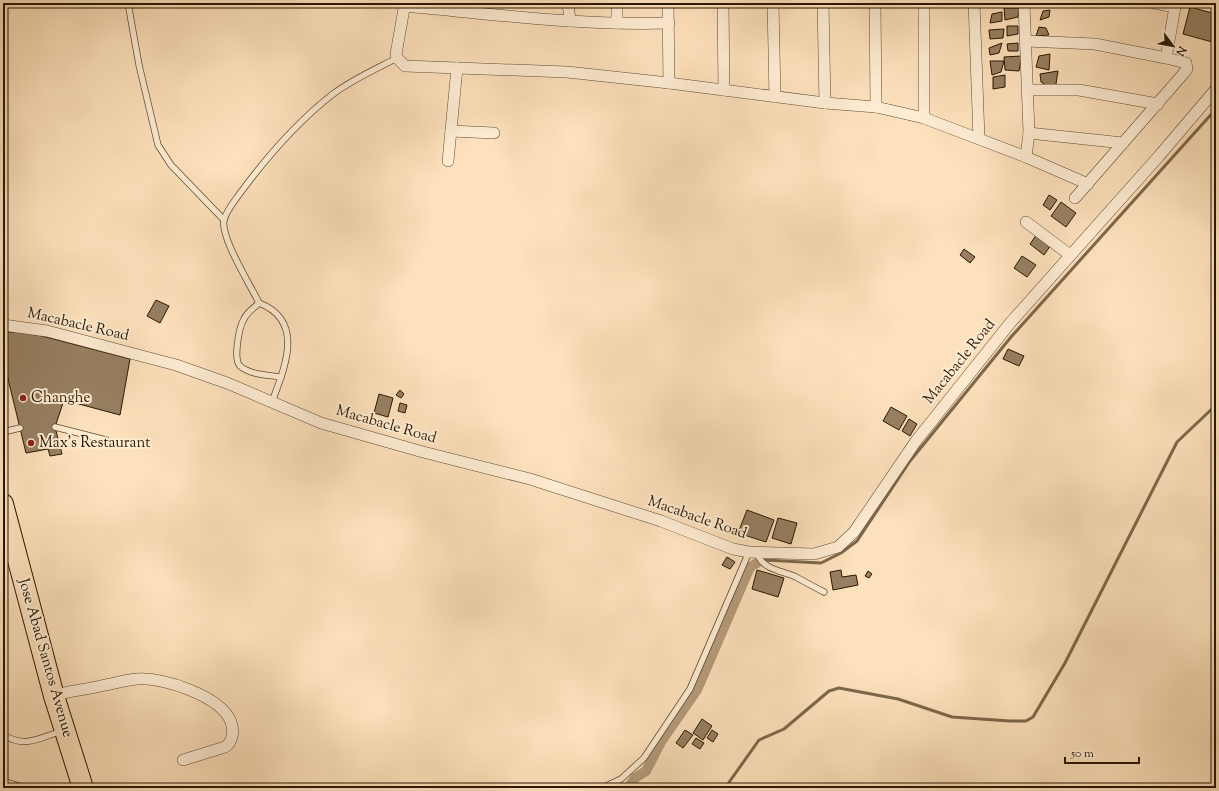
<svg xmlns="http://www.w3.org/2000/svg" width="1219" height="791" viewBox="0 0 1219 791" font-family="'Sorts Mill Goudy',serif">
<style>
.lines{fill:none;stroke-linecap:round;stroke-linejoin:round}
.stream{stroke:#7d674b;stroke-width:3}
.canal{stroke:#b59c7c;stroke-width:10}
.building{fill:#978062;stroke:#281701}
.lane-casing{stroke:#5d4a30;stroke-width:7}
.street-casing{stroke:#5d4a30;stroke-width:12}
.highway-casing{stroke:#281701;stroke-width:22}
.lane{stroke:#feecd3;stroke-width:5.5}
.street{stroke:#feecd3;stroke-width:11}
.highway{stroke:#fde1bc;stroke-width:20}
.poi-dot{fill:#8f2418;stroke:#feecd3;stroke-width:1.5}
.labels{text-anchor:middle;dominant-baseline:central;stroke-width:4;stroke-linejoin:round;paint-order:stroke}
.street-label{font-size:15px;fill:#281701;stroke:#feecd3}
.poi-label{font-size:15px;fill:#281701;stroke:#feecd3;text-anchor:start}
</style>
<rect width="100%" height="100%" fill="#fde1bc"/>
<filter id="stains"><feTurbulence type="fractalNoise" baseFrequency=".005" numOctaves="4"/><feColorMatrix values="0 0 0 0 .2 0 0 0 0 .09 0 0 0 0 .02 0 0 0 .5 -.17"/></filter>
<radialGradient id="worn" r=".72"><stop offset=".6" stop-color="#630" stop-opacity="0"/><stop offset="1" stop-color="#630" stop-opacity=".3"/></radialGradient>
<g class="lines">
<g class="stream">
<path d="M757,563L765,560L821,563L841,553L857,541L910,461L1011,337L1216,109"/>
<path d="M676,720L697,690"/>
<path d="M627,788H628"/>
<path d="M725,788L759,740L784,729L829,691L839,688L898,699L952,717L1010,721H1026L1033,717L1065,663L1177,442L1216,405"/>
</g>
<path class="canal" d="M628,788L635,778L646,771L661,742L697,690L750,567L757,563"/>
</g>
<g class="building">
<path d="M1190,7L1216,14V43L1183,34Z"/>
<path d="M1004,8H1019L1018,17L1005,20Z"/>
<path d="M1050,10L1049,17L1040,20L1043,11Z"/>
<path d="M1002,12V21L990,23L992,14Z"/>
<path d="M1007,26H1018V34L1007,36Z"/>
<path d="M1039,27L1046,28L1049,35L1036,36Z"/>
<path d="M1004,29L1003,38L990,39L989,30Z"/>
<path d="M1002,43L999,53L990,55L989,48Z"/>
<path d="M1018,43V51H1008L1007,44Z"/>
<path d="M1050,54L1049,70L1036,67L1039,56Z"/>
<path d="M1022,56L1019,71L1005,70L1004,57Z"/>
<path d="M990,61H1004L1001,72L992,75Z"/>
<path d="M1058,71L1055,90L1041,82L1040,74Z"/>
<path d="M1005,75V87L993,89V77Z"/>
<path d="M1049,195L1057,200L1050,210L1043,205Z"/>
<path d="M1061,202L1076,213L1066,227L1051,216Z"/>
<path d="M1037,234L1051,245L1044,255L1030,244Z"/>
<path d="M964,249L975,257L970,263L960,255Z"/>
<path d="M1022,256L1036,265L1027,277L1014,268Z"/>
<path d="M156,300L169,306L160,323L147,316Z"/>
<path d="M3,332H18L42,336L130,359L120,415L64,400L55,427L62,454L50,456L48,449L26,453L3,358Z"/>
<path d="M1008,349L1024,356L1019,366L1003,359Z"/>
<path d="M400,390L404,394L401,398L396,395Z"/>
<path d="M379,394L393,398L388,417L374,413Z"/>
<path d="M400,403L407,405L405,413L398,411Z"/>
<path d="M891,407L907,416L899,430L883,421Z"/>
<path d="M909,419L917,424L910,436L902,431Z"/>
<path d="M747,510L774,520L766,542L738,533Z"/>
<path d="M778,518L797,523L791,544L772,538Z"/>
<path d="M727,557L735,562L730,569L722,565Z"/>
<path d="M757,570L784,578L778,597L752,589Z"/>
<path d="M841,570L842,577L856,575L858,585L833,590L830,572Z"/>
<path d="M868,571L872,574L869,578L865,576Z"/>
<path d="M702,719L712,726L703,740L693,733Z"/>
<path d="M685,730L693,735L683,748L676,743Z"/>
<path d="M712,730L718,734L713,742L707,738Z"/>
<path d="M696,738L704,743L700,749L692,744Z"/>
</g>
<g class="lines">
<defs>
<g id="lane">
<path d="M128,3L139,65L158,145L171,165L224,220"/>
<path d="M259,303C254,308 247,312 244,319C239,327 233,359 240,366C250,375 269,375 281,377"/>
<path d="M272,402C284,369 306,321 259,303C251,286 220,237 224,220C226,212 233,203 238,196C265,159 297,122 333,94C353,79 376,69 397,58"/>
<path d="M55,427L106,440"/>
<path d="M3,432L20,428"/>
<path d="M759,553L758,556C765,570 783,571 796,577C805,582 814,587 824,592"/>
<path d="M3,735C24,747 35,740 56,733"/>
<path d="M3,781L25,788"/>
<path d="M602,788L621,779L644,758L690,689L749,552"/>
</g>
<g id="street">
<path d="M405,3L396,54L397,58L405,66L567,72L669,83L825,103L876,107L924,118L1026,157L1088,184"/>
<path d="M568,3L570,21"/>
<path d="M617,3V23"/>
<path d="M668,3L669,83"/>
<path d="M723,3L724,90"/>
<path d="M773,3L775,97"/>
<path d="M823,3L825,103"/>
<path d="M875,3L876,107"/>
<path d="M924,3V118"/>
<path d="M974,3L979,138"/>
<path d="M1024,3L1029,133L1026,157"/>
<path d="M1154,3L1175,7L1166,58"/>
<path d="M405,6C491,14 582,26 669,23"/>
<path d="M1026,41L1095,44L1166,58L1186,63L1187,69L1184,73L1075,198"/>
<path d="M1027,90H1079L1158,104"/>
<path d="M451,131L494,133"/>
<path d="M1029,133L1123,143"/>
<path d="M448,161L457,68"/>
<path d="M1026,222L1070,255"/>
<path d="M3,325L47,331L176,365L227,383L321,423L423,452L530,479L661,521L733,549L749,552L814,554L838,547L854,532L916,441L1011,322L1159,156L1216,89"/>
<path d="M50,697C66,691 84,690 101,686C113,684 125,680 137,679C163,677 221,696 231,722C234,731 233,742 225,747L183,760"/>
</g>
<path id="highway" d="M3,504L54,696L83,788"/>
</defs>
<use href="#lane" class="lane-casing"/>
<use href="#street" class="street-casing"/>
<use href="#highway" class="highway-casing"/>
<use href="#lane" class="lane"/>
<use href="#street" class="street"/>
<use href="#highway" class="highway"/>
</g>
<g class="poi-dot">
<circle cx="23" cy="398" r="4"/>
<circle cx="31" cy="443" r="4"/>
</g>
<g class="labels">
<g class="street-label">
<text transform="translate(78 325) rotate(13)">Macabacle Road</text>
<text transform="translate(960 362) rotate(-51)">Macabacle Road</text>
<text transform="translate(386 425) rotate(16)">Macabacle Road</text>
<text transform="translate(697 518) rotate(19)">Macabacle Road</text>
<text transform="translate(45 658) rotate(74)">Jose Abad Santos Avenue</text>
</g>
<g class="poi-label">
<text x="31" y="398">Changhe</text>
<text x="39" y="443">Max's Restaurant</text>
</g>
</g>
<rect width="1219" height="791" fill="none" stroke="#fde1bc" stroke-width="16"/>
<rect x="4" y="4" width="1211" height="783" fill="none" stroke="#281701" stroke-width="2"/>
<rect x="8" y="8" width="1203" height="775" fill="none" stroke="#281701"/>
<g transform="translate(1173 46) rotate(122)" stroke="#feecd3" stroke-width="3" paint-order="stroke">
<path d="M0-3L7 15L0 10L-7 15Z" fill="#281701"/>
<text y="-6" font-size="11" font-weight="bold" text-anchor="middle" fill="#281701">N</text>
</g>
<path d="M1065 757v6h74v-6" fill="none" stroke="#281701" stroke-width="2"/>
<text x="1071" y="757" font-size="12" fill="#281701" stroke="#feecd3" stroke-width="3" paint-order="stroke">50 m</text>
<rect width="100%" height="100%" filter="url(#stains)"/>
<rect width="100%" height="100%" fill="url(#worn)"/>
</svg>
